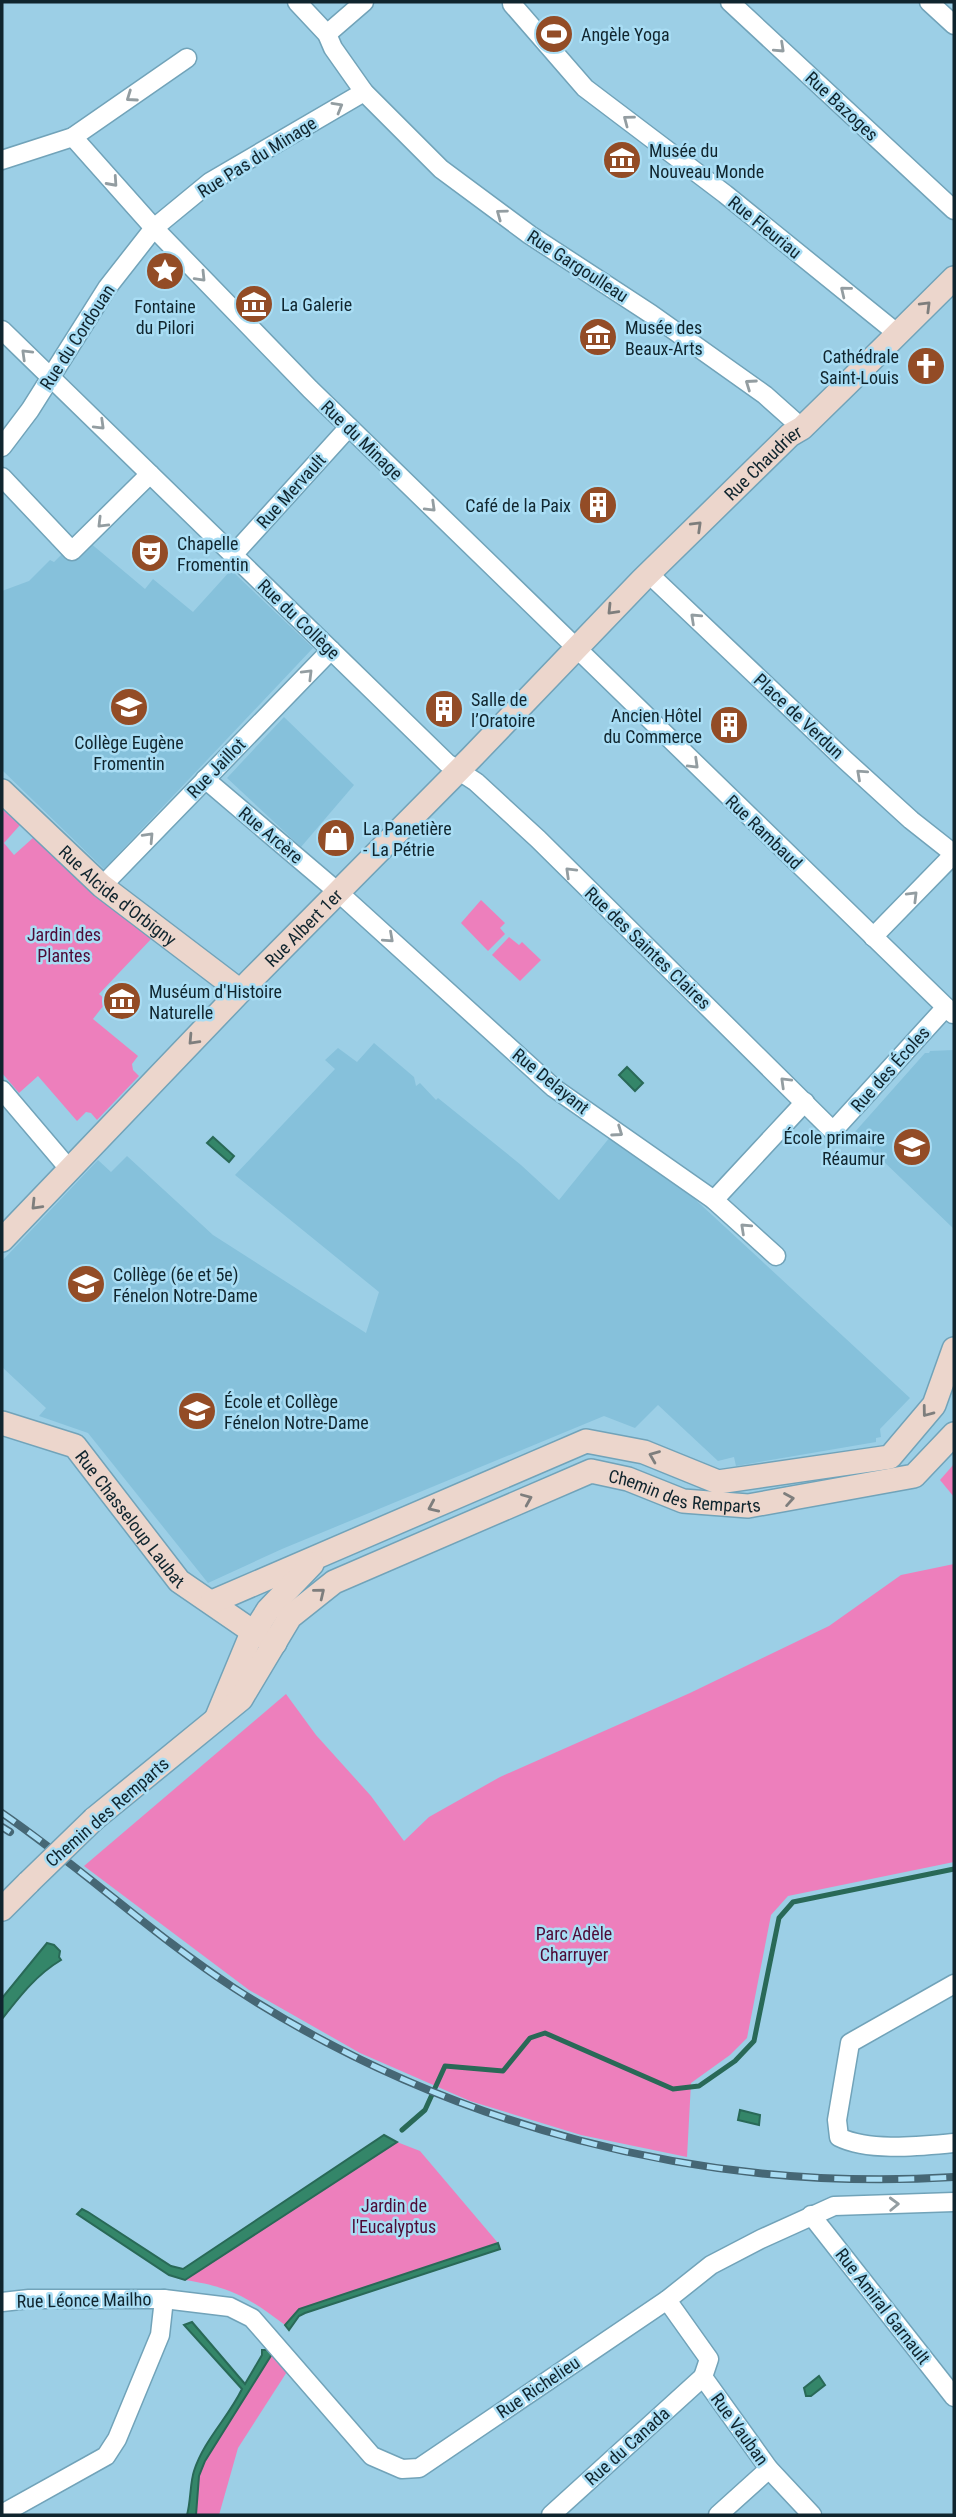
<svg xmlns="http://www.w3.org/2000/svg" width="956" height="2517" viewBox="0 0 956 2517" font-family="'Roboto Condensed',sans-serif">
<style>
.built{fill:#86c1db}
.green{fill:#ed7fbc}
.water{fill:#348669;stroke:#296957;stroke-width:2}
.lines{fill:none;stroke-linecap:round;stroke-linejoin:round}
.stream{stroke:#296957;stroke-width:5}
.street-casing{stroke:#71a3b9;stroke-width:21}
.secondary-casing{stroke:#71a3b9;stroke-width:26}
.street{stroke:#fff;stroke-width:18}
.secondary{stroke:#ecd6cc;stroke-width:23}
.rail-casing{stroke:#466775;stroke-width:8}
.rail{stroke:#a9ddf4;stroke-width:5;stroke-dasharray:16;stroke-linecap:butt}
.secondary-bridge-casing{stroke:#71a3b9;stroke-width:26;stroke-linecap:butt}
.secondary-bridge{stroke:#ecd6cc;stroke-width:23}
.oneway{stroke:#939da1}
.oneway2{stroke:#7e7e7d}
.labels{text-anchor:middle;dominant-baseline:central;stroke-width:5;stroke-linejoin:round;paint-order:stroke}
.poi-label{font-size:18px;fill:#10252e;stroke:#a9ddf4;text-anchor:start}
.street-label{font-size:18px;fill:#10252e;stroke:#a9ddf4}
.park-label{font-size:18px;fill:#4e0a36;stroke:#a9ddf4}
</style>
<rect width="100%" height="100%" fill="#9ccfe6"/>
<g class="built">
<path d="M89,542L145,589L153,579L193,612L231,570L313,648L104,869L2,770V591L29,581L50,560L54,562L64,552L71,560Z"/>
<path d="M284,717L354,785L301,847L227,778Z"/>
<path d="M374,1043L414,1077L416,1086L420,1083L436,1100L438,1098L521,1165L559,1200L610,1137L673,1179L910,1398L880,1429L881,1437L876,1438V1442L736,1466L734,1457L718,1461L658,1405L635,1428L604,1416L282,1549L208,1583L88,1433L39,1416L46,1408L2,1367V1261L98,1160L111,1172L127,1156L213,1235L366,1333L379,1292L235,1175L335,1069L325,1060L338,1048L357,1062Z"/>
<path d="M954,1050V1229L854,1133L925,1053H929L930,1051Z"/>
</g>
<g class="green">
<path d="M2,809L20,825L4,843L14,855L34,837L153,937L99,994L107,1001L93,1019L138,1056L132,1064L133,1070L139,1076L97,1120L91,1113L86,1112L77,1121L38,1076L19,1093L2,1073Z"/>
<path d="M481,900L505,923L500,928L505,934L488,951L461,923Z"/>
<path d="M509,937L519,945L522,942L541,960L520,981L492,955Z"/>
<path d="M954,1464V1497L940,1480Z"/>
<path d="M954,1564V1862L788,1896L771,1915L747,2038L730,2055L691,2083L687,2157L581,2135L470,2101L360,2053L249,1990L84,1866L286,1694L316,1735L371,1796L404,1841L429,1817L500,1777L690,1693L829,1626L901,1575Z"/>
<path d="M397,2142L420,2151L498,2243L299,2309L285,2325C248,2297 230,2287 185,2280Z"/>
<path d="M274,2342L292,2364L238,2448L219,2515H191L196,2472Z"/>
</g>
<g class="water">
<path d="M627,1067L643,1083L635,1091L619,1075Z"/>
<path d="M213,1137L234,1156L229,1162L207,1143Z"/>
<path d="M47,1943L54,1945L60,1951L59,1957L61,1960C36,1975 20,1996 2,2019V1998Z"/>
<path d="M740,2110L760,2115L759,2125L738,2120Z"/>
<path d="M384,2135L397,2142L185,2280L169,2275L77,2214L82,2209L88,2212L171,2266L183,2269Z"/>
<path d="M498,2243L500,2249L305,2313L299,2316L289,2330L285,2325L299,2309Z"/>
<path d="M192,2322L245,2384L262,2355V2350H269L272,2354L205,2461L199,2476L196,2515H187C191,2500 190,2483 194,2471C204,2440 228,2418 242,2389L184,2325Z"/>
<path d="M819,2376L825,2385L811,2396H806L804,2388Z"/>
</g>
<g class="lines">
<path class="stream" d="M402,2130L425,2110L445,2066L503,2071L530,2038L545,2033L673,2089L699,2086L735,2061L754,2041L779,1918L793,1902L954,1869"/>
<defs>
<g id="street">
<path d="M297,2L327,34L333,48L364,92L441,169L530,235L651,314L765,395L802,428"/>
<path d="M730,2L954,210"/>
<path d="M929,2L954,25"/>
<path d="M512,4L585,88L725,194L898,334"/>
<path d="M327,34L364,2"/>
<path d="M73,137L154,228L310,389L953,1014"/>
<path d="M2,160L73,137L187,58"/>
<path d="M2,330L447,763L476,782L538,839L833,1131L946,1007"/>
<path d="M2,447L30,410L107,288L154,228L210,182L364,92"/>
<path d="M2,477L72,551L150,474"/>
<path d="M233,555L349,427"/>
<path d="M648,573L844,759L911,820L954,854"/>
<path d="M205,779L338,892L554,1088L714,1200L776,1256"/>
<path d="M102,886L331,650"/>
<path d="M873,937L954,854"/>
<path d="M2,1090L70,1170"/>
<path d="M714,1200L805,1102"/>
<path d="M954,1984L850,2043L837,2120L839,2137C869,2152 920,2146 954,2143"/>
<path d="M811,2215L954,2397"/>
<path d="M164,2299L230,2307L252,2318L372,2456L402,2469L419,2468L667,2300L711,2265L761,2239L834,2206L954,2202"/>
<path d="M667,2300L709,2359L703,2377L769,2469L812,2515"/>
<path d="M2,2302L29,2299H164L160,2335L117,2439L106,2456L2,2514"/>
<path d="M551,2515L703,2377"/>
<path d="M718,2515L769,2469"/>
</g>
<g id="secondary">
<path id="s1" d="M2,791L102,886L240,991"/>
<path id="s2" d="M2,1240L252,979L471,758L642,580L790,435L802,428L845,386L954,278"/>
<path id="s3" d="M2,1423L75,1446L179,1581L246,1627L275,1643"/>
<path d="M212,1602L586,1441L644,1452L718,1482L890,1457L934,1405L954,1349"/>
<path d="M217,1717L249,1640L268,1610L312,1564"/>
<path id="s4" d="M94,1819L241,1699L290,1617L334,1582L591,1471L628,1479L683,1501L748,1506L914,1476L954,1434"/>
<path d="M2,1909L29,1882"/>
</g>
</defs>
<use href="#street" class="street-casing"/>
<use href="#secondary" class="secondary-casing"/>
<use href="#street" class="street"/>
<use href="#secondary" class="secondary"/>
<defs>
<g id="rail">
<path d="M2,1813C82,1868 153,1935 234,1988C446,2126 702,2193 954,2177"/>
<path d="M2,1827L10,1832"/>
</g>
</defs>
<use href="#rail" class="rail-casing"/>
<use href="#rail" class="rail"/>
<defs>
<path id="secondary-bridge" d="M29,1882L94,1819"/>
</defs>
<use href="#secondary-bridge" class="secondary-bridge-casing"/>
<use href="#secondary-bridge" class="secondary-bridge"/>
</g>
<defs><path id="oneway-chevron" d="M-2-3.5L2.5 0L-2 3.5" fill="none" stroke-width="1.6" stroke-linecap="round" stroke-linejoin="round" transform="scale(1.75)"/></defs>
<g class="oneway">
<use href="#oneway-chevron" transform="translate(780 48) rotate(43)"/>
<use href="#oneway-chevron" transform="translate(131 97) rotate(145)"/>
<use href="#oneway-chevron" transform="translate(338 107) rotate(-30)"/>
<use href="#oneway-chevron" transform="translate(628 120) rotate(-143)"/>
<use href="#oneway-chevron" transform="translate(113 182) rotate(48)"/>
<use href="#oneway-chevron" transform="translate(501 214) rotate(-144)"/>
<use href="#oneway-chevron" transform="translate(201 277) rotate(46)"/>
<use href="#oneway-chevron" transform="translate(845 291) rotate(-141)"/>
<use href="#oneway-chevron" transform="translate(26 354) rotate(-136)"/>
<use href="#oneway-chevron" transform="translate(750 384) rotate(-145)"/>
<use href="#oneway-chevron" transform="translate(100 425) rotate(44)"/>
<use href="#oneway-chevron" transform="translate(431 507) rotate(44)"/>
<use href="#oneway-chevron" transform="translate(102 523) rotate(135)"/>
<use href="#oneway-chevron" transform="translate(695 618) rotate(-137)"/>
<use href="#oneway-chevron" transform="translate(308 674) rotate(-45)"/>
<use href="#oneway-chevron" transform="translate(694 764) rotate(44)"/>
<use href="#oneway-chevron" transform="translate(861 774) rotate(-138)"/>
<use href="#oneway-chevron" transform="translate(149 837) rotate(-47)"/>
<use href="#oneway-chevron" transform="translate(570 872) rotate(-136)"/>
<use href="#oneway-chevron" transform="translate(913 896) rotate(-45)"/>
<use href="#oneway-chevron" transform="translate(389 938) rotate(42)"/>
<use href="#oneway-chevron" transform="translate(785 1082) rotate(-136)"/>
<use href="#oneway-chevron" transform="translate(618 1132) rotate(35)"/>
<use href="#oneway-chevron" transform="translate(745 1228) rotate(-137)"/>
<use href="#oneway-chevron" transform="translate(894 2204) rotate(-2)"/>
</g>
<g class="oneway2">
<use href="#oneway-chevron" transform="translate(926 306) rotate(-45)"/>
<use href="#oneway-chevron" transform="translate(697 526) rotate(-44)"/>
<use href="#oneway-chevron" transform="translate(612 610) rotate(134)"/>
<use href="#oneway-chevron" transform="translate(193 1040) rotate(133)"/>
<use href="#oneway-chevron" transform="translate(36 1205) rotate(134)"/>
<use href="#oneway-chevron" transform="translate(927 1412) rotate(127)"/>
<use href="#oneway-chevron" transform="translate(654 1456) rotate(-158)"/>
<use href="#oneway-chevron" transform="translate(527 1499) rotate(-23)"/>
<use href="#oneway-chevron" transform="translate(789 1499) rotate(-10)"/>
<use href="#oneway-chevron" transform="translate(433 1507) rotate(156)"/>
<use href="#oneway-chevron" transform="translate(320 1593) rotate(-39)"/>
</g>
<defs>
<symbol id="stadium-disc" viewBox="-11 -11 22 22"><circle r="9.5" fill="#934c26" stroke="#a9ddf4"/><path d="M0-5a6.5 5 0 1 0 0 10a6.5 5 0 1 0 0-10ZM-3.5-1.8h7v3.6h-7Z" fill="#fff"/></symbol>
<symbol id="museum-disc" viewBox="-11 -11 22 22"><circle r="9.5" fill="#934c26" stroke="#a9ddf4"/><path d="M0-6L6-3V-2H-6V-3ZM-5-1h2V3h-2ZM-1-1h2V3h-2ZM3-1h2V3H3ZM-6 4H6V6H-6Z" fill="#fff"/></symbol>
<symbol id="sight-disc" viewBox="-11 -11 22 22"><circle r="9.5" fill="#934c26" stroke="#a9ddf4"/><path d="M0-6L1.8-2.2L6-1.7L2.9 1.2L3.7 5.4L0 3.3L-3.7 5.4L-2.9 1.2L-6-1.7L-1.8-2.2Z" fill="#fff"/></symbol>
<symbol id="church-disc" viewBox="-11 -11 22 22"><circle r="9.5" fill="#934c26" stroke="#a9ddf4"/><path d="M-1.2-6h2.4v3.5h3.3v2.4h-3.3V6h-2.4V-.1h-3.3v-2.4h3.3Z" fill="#fff"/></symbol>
<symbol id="building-disc" viewBox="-11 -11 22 22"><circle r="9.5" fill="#934c26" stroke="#a9ddf4"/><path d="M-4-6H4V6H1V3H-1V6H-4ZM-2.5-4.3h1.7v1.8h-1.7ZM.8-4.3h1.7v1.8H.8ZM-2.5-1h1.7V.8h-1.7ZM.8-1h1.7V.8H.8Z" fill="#fff"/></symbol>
<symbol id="theatre-disc" viewBox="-11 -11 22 22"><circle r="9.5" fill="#934c26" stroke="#a9ddf4"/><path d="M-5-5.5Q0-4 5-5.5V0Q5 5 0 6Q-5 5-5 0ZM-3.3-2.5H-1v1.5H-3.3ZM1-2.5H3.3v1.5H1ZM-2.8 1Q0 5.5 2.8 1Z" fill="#fff"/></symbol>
<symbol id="school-disc" viewBox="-11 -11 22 22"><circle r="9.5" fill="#934c26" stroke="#a9ddf4"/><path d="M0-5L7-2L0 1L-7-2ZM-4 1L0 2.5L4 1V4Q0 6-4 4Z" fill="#fff"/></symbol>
<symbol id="shop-disc" viewBox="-11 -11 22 22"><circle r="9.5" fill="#934c26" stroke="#a9ddf4"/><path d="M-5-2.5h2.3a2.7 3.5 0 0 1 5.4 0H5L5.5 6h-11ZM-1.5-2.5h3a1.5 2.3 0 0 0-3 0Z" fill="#fff"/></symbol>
</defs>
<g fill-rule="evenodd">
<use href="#stadium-disc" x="532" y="12" width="44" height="44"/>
<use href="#museum-disc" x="600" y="138" width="44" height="44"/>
<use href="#sight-disc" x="143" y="249" width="44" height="44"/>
<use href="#museum-disc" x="232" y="282" width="44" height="44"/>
<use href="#museum-disc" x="576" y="315" width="44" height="44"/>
<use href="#church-disc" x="904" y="344" width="44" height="44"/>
<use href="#building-disc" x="576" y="483" width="44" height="44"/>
<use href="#theatre-disc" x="128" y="531" width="44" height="44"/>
<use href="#school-disc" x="107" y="685" width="44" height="44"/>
<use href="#building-disc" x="422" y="687" width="44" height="44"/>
<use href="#building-disc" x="707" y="703" width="44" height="44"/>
<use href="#shop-disc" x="314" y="816" width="44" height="44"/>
<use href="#museum-disc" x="100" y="979" width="44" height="44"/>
<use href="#school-disc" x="890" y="1125" width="44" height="44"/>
<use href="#school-disc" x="64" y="1262" width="44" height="44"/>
<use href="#school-disc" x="175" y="1389" width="44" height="44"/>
</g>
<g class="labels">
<g class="poi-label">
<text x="581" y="34">Angèle Yoga</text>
<text x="649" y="150">Musée du<tspan x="649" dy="21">Nouveau Monde</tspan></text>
<text x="281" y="304">La Galerie</text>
<text x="165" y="306" text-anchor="middle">Fontaine<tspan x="165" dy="21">du Pilori</tspan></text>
<text x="625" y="327">Musée des<tspan x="625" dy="21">Beaux-Arts</tspan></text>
<text x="899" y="356" text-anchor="end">Cathédrale<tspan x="899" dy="21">Saint-Louis</tspan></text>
<text x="571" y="505" text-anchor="end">Café de la Paix</text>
<text x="177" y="543">Chapelle<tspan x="177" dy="21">Fromentin</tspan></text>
<text x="471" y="699">Salle de<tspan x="471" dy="21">l’Oratoire</tspan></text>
<text x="702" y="715" text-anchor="end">Ancien Hôtel<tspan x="702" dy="21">du Commerce</tspan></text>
<text x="129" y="742" text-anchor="middle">Collège Eugène<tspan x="129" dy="21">Fromentin</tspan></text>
<text x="363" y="828">La Panetière<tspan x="363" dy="21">- La Pétrie</tspan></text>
<text x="149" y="991">Muséum d'Histoire<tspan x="149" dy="21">Naturelle</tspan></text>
<text x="885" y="1137" text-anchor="end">École primaire<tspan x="885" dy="21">Réaumur</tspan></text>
<text x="113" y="1274">Collège (6e et 5e)<tspan x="113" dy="21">Fénelon Notre-Dame</tspan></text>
<text x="224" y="1401">École et Collège<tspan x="224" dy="21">Fénelon Notre-Dame</tspan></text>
</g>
<g class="street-label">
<text transform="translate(842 106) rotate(43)">Rue Bazoges</text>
<text transform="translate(257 157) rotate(-32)">Rue Pas du Minage</text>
<text transform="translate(765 227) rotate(39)">Rue Fleuriau</text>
<text transform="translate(578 266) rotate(33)">Rue Gargoulleau</text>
<text transform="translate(77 337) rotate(-57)">Rue du Cordouan</text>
<text transform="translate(362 440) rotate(44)">Rue du Minage</text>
<text stroke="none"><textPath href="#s2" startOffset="1088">Rue Chaudrier</textPath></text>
<text transform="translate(291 491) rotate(-48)">Rue Mervault</text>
<text transform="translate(299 619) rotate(44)">Rue du Collège</text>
<text transform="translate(799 716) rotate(43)">Place de Verdun</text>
<text transform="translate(216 768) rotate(-46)">Rue Jaillot</text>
<text transform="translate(764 832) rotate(44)">Rue Rambaud</text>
<text transform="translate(271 835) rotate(40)">Rue Arcère</text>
<text stroke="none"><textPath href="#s1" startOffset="156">Rue Alcide d'Orbigny</textPath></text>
<text stroke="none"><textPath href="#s2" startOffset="434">Rue Albert 1er</textPath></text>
<text transform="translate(648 948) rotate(44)">Rue des Saintes Claires</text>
<text transform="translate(890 1069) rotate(-48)">Rue des Écoles</text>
<text transform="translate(551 1081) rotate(39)">Rue Delayant</text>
<text stroke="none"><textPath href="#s4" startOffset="718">Chemin des Remparts</textPath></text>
<text stroke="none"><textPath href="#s3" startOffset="168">Rue Chasseloup Laubat</textPath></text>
<text transform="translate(107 1812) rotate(-41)">Chemin des Remparts</text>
<text transform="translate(84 2300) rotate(-1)">Rue Léonce Mailho</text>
<text transform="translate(883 2306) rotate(52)">Rue Amiral Garnault</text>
<text transform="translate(538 2387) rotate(-34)">Rue Richelieu</text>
<text transform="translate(740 2429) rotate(54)">Rue Vauban</text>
<text transform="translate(627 2446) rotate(-42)">Rue du Canada</text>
</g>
<g class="park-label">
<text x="64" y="934">Jardin des<tspan x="64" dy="21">Plantes</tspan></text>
<text x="574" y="1933">Parc Adèle<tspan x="574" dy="21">Charruyer</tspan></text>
<text x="394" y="2205">Jardin de<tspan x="394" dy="21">l'Eucalyptus</tspan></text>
</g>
</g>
<rect width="956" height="2517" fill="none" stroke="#10252e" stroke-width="7"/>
</svg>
